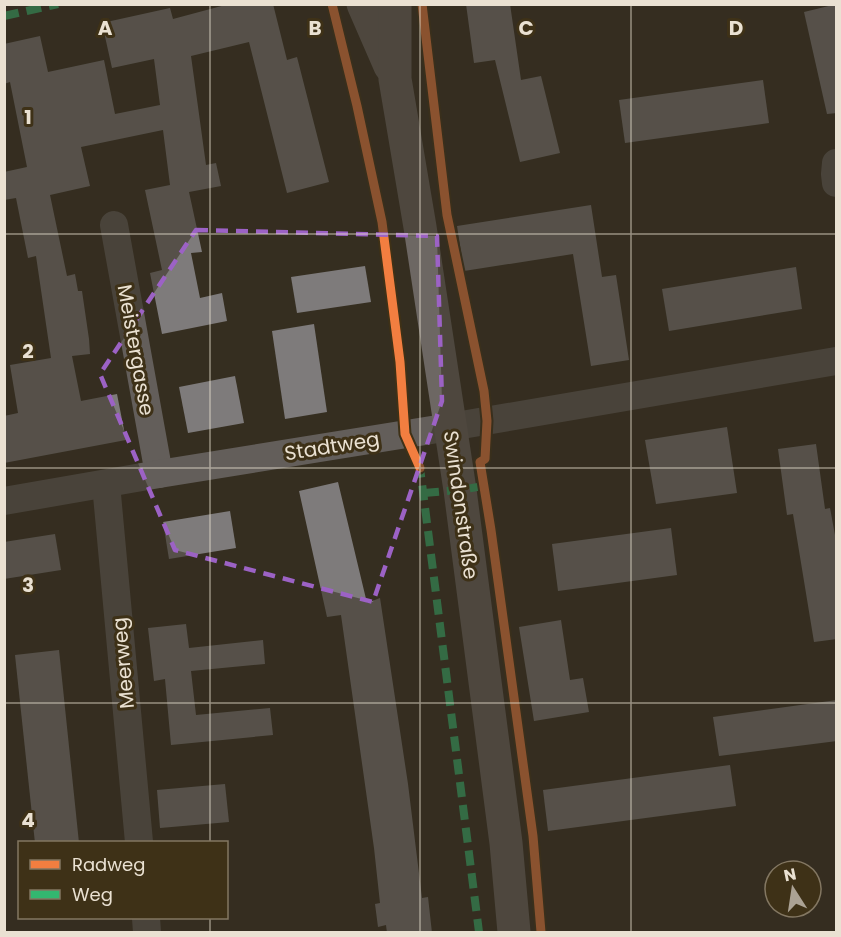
<svg xmlns="http://www.w3.org/2000/svg" width="841" height="937" viewBox="0 0 841 937" font-family="Poppins,sans-serif">
<style>
.building{fill:#7e7b7b}
.lines{fill:none;stroke-linecap:round;stroke-linejoin:round}
.street{stroke:#635e5a;stroke-width:28}
.secondary{stroke:#6d6763;stroke-width:33}
.quiet{stroke:#33b770;stroke-width:8;stroke-dasharray:15 8;stroke-linecap:butt}
.cycleway-casing{stroke:#3e3117;stroke-width:13}
.cycleway{stroke:#f27e40;stroke-width:9}
.marked{fill:none;stroke:#9c62c5;stroke-width:4.5;stroke-dasharray:12 8;stroke-linejoin:round}
.grid{fill:none;stroke:#eae1d2;stroke-width:1.5;stroke-opacity:0.55}
.labels{text-anchor:middle;dominant-baseline:central;stroke-width:6;stroke-linejoin:round;paint-order:stroke}
.street-label{font-size:20px;fill:#eae1d2;stroke:#3e3117}
.grid-label{font-size:20px;text-anchor:middle;font-weight:bold;fill:#eae1d2;stroke:#3e3117;stroke-width:6;stroke-linejoin:round;paint-order:stroke}
</style>
<rect width="100%" height="100%" fill="#352e20"/>
<g class="building">
<path d="M229,4H273L287,60L297,57L329,182L287,193L249,42L191,56L206,165L216,163L221,186L189,192L202,252L191,253L200,298L222,293L227,321L162,334L150,273L162,270L145,190L170,185L163,130L81,147L90,186L50,195L67,276L75,274L78,291H82L89,339L90,354L72,356L81,401L117,394L126,440L4,463V416L18,413L10,365L51,358L36,256L28,258L16,198L4,200V172L27,167L10,82L4,84V44L40,36L48,72L104,60L115,114L160,105L154,59L112,68L102,23L170,8L173,19Z"/>
<path d="M466,4H510L521,80L541,76L560,153L520,162L495,60L474,63Z"/>
<path d="M837,4V113L827,114L804,12Z"/>
<path d="M763,80L769,123L625,143L619,100Z"/>
<path d="M591,205L602,277L616,275L629,360L591,366L573,254L464,271L457,226Z"/>
<path d="M365,266L371,302L297,313L291,277Z"/>
<path d="M796,267L802,309L669,331L662,289Z"/>
<path d="M314,324L327,412L285,419L272,331Z"/>
<path d="M235,376L244,423L188,433L179,387Z"/>
<path d="M727,427L737,493L656,504L645,440Z"/>
<path d="M816,444L825,509L830,508L837,546V639L814,642L793,514L787,515L778,449Z"/>
<path d="M338,482L367,603L380,598L408,784L422,898L428,897L432,933H387L386,925L378,927L375,904L380,903L374,848L341,615L327,617L299,491Z"/>
<path d="M230,511L236,548L169,559L163,522Z"/>
<path d="M671,528L677,575L558,591L552,544Z"/>
<path d="M55,534L61,570L4,579V542Z"/>
<path d="M561,620L570,680L583,678L589,712L534,721L519,627Z"/>
<path d="M186,624L189,648L263,640L265,664L191,671L196,715L270,708L273,735L171,745L165,679L154,681L148,628Z"/>
<path d="M59,650L79,843H35L15,655Z"/>
<path d="M837,700V741L719,756L713,717Z"/>
<path d="M730,765L736,806L548,831L543,790Z"/>
<path d="M225,784L229,822L160,828L157,790Z"/>
</g>
<g class="lines">
<g class="street">
<path d="M836,163L835,174L836,183"/>
<path d="M114,225L159,474"/>
<path d="M106,484L139,842"/>
<path d="M4,501L159,474L450,427L836,361"/>
<path d="M146,918L147,932"/>
</g>
<g class="secondary">
<path d="M363,4L390,66"/>
<path d="M395,4V79L420,227L460,490L506,843L514,932"/>
</g>
<g class="quiet">
<path d="M4,16L58,4"/>
<path d="M418,463L420,468L479,932"/>
<path d="M424,493L460,490L489,485"/>
</g>
<defs>
<g id="cycleway">
<path d="M332,4L357,106L382,222L400,362L405,434L420,468"/>
<path d="M422,4L447,215L484,391L487,421L485,459L480,462L491,530L533,836L541,932"/>
</g>
</defs>
<use href="#cycleway" class="cycleway-casing"/>
<use href="#cycleway" class="cycleway"/>
</g>
<path d="M0 0H841V937H0ZM196,230L437,236L442,401L373,602L175,550L100,374Z" fill="#352e20" fill-opacity=".55" fill-rule="evenodd"/>
<path class="marked" d="M196,230L437,236L442,401L373,602L175,550L100,374Z"/>
<path class="grid" d="M210,4V842M420,4V932M631,4V932M4,234H836M4,468H836M4,703H836M210,918V932"/>
<g class="labels">
<g class="street-label">
<text transform="translate(136 350) rotate(80)">Meistergasse</text>
<text transform="translate(332 446) rotate(-9)">Stadtweg</text>
<text transform="translate(461 505) rotate(82)">Swindonstraße</text>
<text transform="translate(123 663) rotate(-95)">Meerweg</text>
</g>
</g>
<g class="grid-label">
<text x="105" y="35">A</text>
<text x="315" y="35">B</text>
<text x="526" y="35">C</text>
<text x="736" y="35">D</text>
<text x="28" y="124">1</text>
<text x="28" y="358">2</text>
<text x="28" y="592">3</text>
<text x="28" y="827">4</text>
</g>
<rect width="841" height="937" fill="none" stroke="#eae1d2" stroke-width="12"/>
<rect x="18" y="841" width="210" height="78" fill="#3e3117" stroke="#837762" stroke-width="1.5"/>
<rect x="30" y="860" width="30" height="9" fill="#f27e40" stroke="#837762" stroke-width="1.5"/>
<text x="72" y="871" font-size="18" fill="#eae1d2">Radweg</text>
<rect x="30" y="890" width="30" height="9" fill="#33b770" stroke="#837762" stroke-width="1.5"/>
<text x="72" y="901" font-size="18" fill="#eae1d2">Weg</text>
<g transform="translate(793 889) rotate(348)"><circle r="28" fill="#3e3117" stroke="#837762" stroke-width="1.5"/>
<path d="M0-4.5L10 22L0 15L-10 22Z" fill="#aba294"/>
<text y="-9" font-size="16" font-weight="bold" text-anchor="middle" fill="#eae1d2">N</text>
</g>
</svg>
